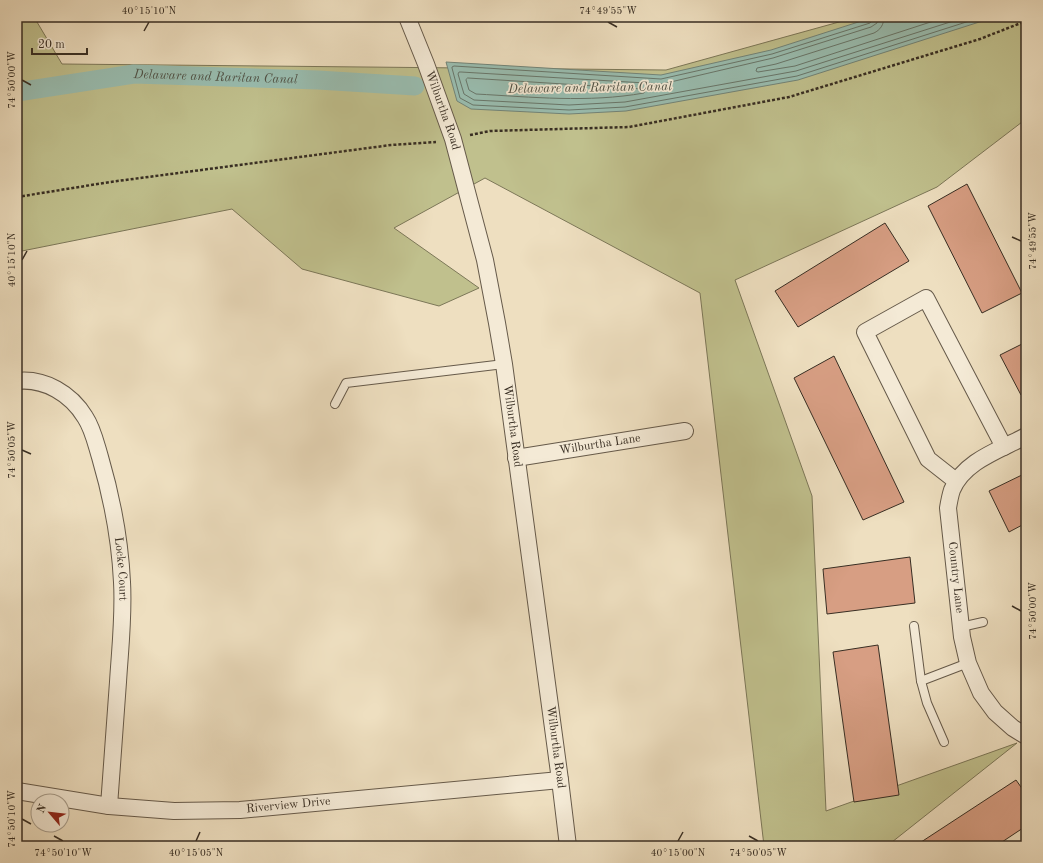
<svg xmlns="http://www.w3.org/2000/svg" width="1043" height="863" viewBox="0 0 1043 863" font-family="'Old Standard TT',serif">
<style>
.green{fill:#c0c08d;stroke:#7c7758}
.water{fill:#99bdb0;stroke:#728478}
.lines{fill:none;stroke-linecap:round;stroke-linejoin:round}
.shore{stroke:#68766a;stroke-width:1}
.canal{stroke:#99bdb0;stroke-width:19}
.building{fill:#d79e83;stroke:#382e23}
.lane-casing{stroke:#665a4a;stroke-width:10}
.street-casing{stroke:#665a4a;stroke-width:18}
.path{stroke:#382e23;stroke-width:2.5;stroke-dasharray:3 2;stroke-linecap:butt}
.lane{stroke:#f4ead6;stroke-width:8}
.street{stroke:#f4ead6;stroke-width:16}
.ticks{fill:none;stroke:#382e23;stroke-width:1.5}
.labels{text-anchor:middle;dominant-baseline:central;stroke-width:3.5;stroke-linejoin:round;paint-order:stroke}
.street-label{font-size:12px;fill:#382e23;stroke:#f4ead6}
.water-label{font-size:13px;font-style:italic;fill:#505246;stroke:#f4ead6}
.neatline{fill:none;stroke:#382e23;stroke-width:1.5}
.ticks-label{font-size:10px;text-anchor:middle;fill:#382e23}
</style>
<rect width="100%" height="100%" fill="#eedfc0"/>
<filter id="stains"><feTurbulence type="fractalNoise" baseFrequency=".005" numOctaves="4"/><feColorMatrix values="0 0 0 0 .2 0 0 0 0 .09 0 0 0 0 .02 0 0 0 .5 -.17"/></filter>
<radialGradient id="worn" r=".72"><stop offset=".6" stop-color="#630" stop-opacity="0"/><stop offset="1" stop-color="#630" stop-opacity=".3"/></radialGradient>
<path class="green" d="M17,17H34L62,64L666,70L857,17H1026V119L937,187L735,280L812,496L826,811L1017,743L887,846H764L700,293L485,178L394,228L479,288L439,306L302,269L232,209L17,252Z"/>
<path class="water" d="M874,17H995L798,80L626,111L569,114L471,109L457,101L446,62L661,75L771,50Z"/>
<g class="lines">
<g class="shore">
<path d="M873,17L872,21L870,23L772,54L661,79L454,66L452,67V68L460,98L473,105L569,110L625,107L797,76L982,17"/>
<path d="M878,17L877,23L871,27L773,58L662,84L461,72H459L458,74L464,94L474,100L569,105L625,102L796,71L966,17"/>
<path d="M884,17C884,25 880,30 874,33L776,64L757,68L756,71L758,72L795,66L946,17"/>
<path d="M468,78L643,89L645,91L644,93C588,103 532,97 476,94L469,90L466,80Z"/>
</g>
<path class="canal" id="s1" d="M17,92L134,74L318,80L415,86"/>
</g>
<g class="building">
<path d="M967,184L1022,293L982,313L928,206Z"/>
<path d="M885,223L909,261L798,327L775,291Z"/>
<path d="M1026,342V393L1021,395L1000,355Z"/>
<path d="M834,356L904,502L863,520L794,378Z"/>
<path d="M1026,473V523L1009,532L989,491Z"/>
<path d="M910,557L915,603L827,614L823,569Z"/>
<path d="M878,645L899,795L854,802L833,652Z"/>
<path d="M1016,780L1026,794V826L996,846H915Z"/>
</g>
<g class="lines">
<defs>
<g id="lane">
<path d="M335,404L346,383L504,364"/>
<path d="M914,626L921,681L927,703L944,742"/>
<path d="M961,627L983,622"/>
<path d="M921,681L968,663"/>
</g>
<g id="street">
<path id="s2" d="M407,17L426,64L453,139L485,260L497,323L504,364L560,780L568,846"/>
<path id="s3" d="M17,381C45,378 71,394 85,417C93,429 96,444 100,457C112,498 120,540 122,582C124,616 120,649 118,682C115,724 112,765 109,806"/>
<path id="s4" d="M1026,436C1000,450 964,461 952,490C950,496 949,502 948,508L962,637L968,663L981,693L995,712L1013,728L1026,736"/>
<path id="s5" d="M516,458L685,431"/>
<path d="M956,481L928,459L865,332L926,298L1004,447"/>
<path id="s6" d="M17,791L109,806L174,811L240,810L560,780"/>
</g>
</defs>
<use href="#lane" class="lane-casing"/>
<use href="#street" class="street-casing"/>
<g class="path">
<path d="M470,135L490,131L629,127L789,97L980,39L1026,21"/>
<path d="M17,197L110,182L391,145L436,142"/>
</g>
<use href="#lane" class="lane"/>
<use href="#street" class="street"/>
</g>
<path class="ticks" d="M608,22L617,27M144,31L149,22M22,80L31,85M1012,237L1021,241M22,260L27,251M22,450L31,454M1012,606L1021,611M22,819L31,824M54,836L63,841M749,836L758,841M196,841L200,832M678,841L683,832"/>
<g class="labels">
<g class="street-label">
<text stroke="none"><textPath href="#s2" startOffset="100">Wilburtha Road</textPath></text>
<text stroke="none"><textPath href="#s2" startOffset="424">Wilburtha Road</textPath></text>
<text stroke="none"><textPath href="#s5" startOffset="85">Wilburtha Lane</textPath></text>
<text stroke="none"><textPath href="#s3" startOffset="238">Locke Court</textPath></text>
<text stroke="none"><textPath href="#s4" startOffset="182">Country Lane</textPath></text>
<text stroke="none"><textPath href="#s2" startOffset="748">Wilburtha Road</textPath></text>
<text stroke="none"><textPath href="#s6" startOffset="273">Riverview Drive</textPath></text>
</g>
<g class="water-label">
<text stroke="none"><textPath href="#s1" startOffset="200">Delaware and Raritan Canal</textPath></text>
<text transform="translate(590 88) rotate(-1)">Delaware and Raritan Canal</text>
</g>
</g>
<rect width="1043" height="863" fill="none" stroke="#eedfc0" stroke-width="44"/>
<g transform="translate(50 813) rotate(298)"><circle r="19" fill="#f4ead6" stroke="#a99f8e"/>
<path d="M0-3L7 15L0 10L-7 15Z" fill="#8f2418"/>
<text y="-6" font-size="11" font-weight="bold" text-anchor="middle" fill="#382e23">N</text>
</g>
<path d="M32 48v6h55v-6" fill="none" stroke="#382e23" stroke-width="2"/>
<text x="38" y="48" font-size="12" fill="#382e23" stroke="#f4ead6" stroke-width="3" paint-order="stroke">20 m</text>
<rect x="22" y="22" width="999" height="819" class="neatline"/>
<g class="ticks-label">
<text x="149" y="14">40°15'10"N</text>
<text x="608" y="14">74°49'55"W</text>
<text transform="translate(11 80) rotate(-90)" y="4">74°50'00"W</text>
<text transform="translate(1032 241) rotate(-90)" y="4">74°49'55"W</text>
<text transform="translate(11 260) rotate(-90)" y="4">40°15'10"N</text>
<text transform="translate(11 450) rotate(-90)" y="4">74°50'05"W</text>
<text transform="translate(1032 611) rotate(-90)" y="4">74°50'00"W</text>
<text transform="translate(11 819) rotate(-90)" y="4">74°50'10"W</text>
<text x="63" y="856">74°50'10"W</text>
<text x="196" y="856">40°15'05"N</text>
<text x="678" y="856">40°15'00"N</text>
<text x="758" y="856">74°50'05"W</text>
</g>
<rect width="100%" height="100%" filter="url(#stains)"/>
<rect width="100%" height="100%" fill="url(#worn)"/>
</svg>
